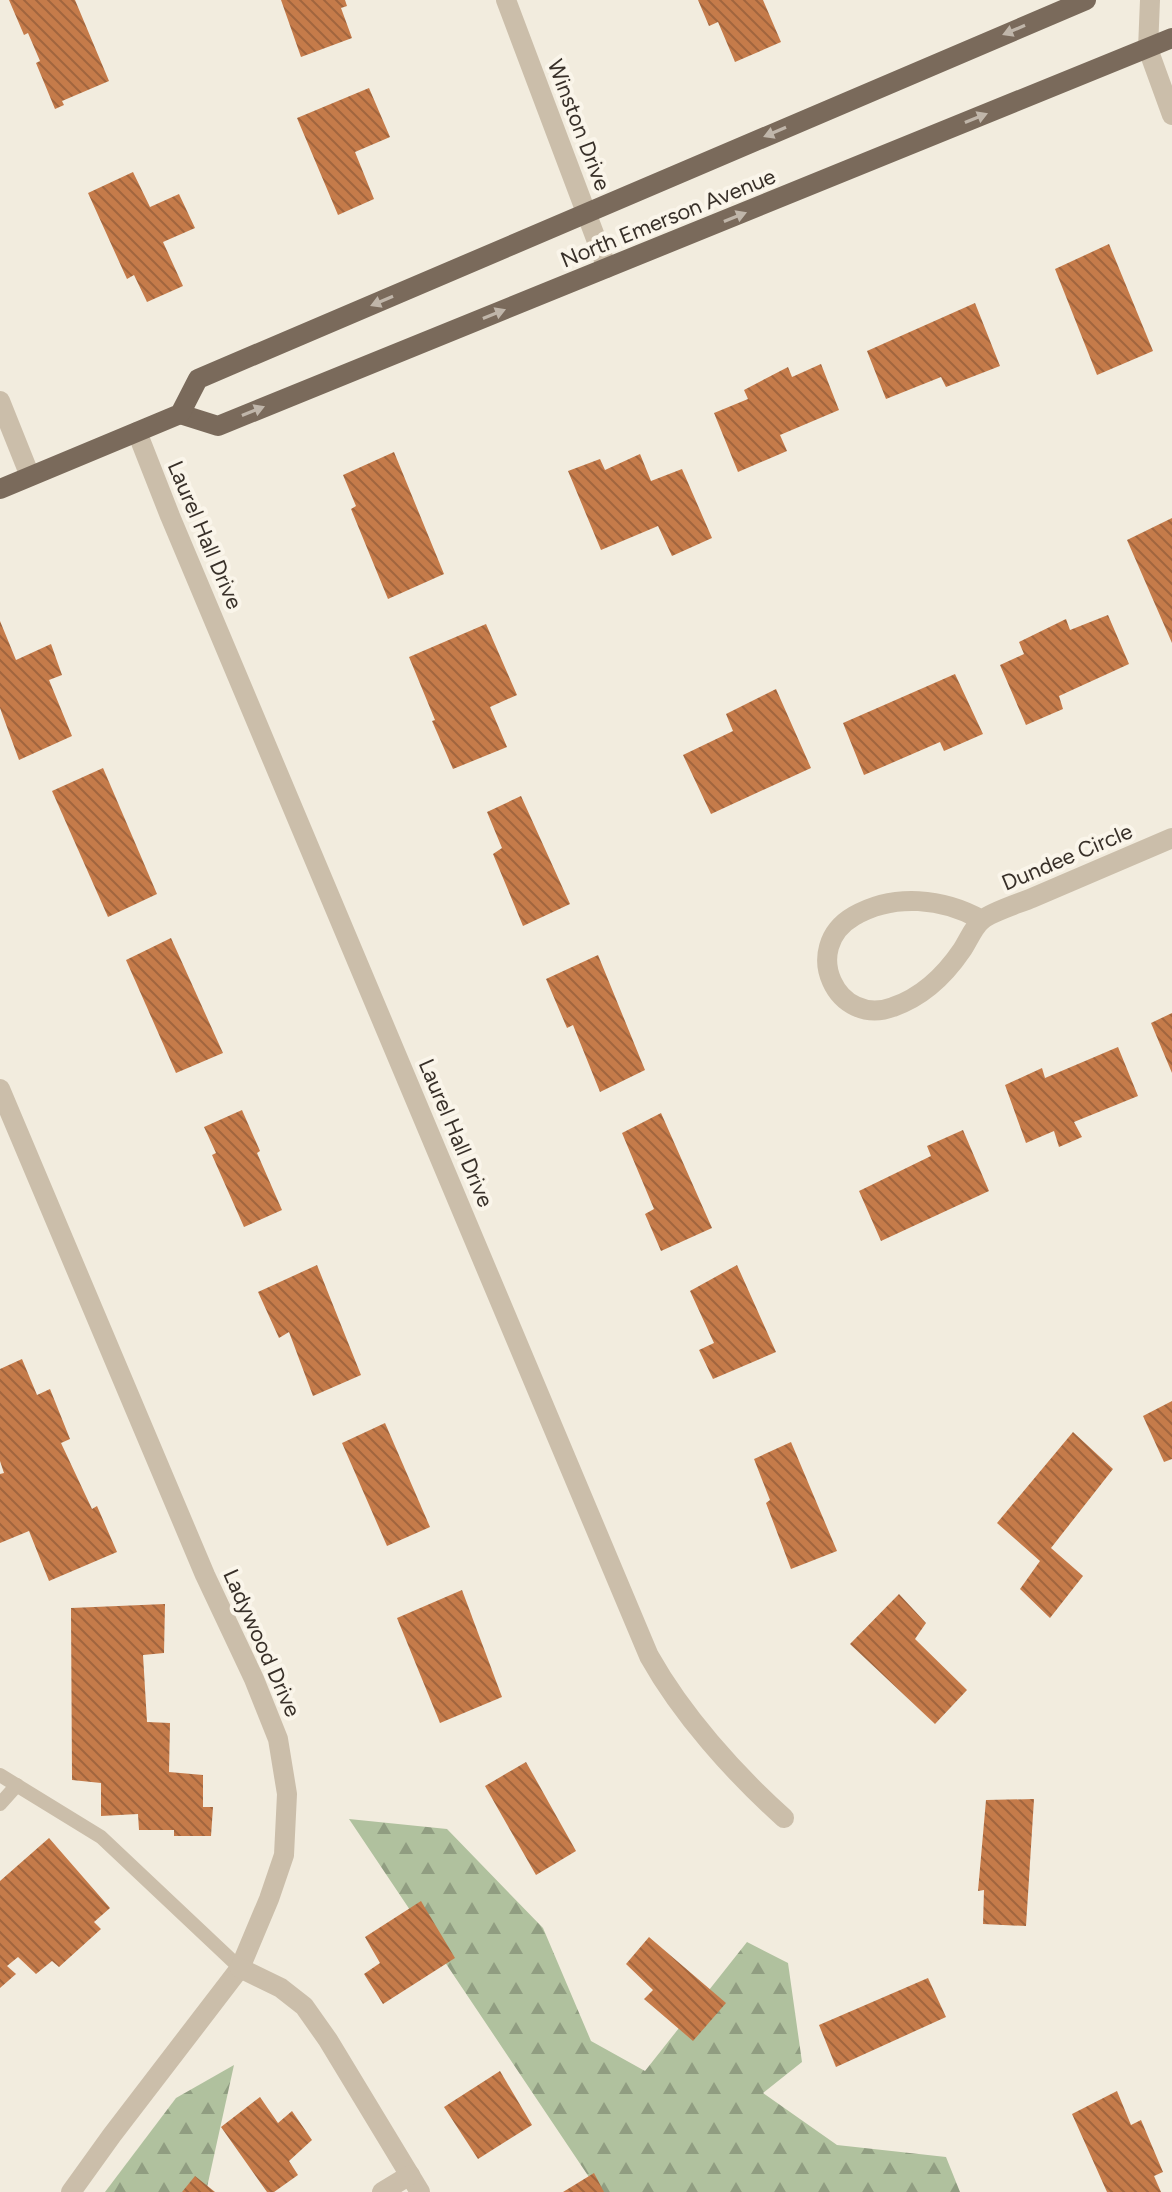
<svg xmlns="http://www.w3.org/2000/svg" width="1172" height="2192" viewBox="0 0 1172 2192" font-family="Figtree,sans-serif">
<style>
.forest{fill:url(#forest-firs)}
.building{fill:url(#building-back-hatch)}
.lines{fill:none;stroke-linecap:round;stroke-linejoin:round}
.service{stroke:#cbbeaa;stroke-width:14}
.minor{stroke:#cbbeaa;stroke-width:20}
.primary{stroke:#7a6a5b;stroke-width:20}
.oneway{fill:#c0b6aa}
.labels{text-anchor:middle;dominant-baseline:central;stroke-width:8;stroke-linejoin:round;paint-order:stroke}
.street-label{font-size:22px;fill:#383029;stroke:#faf5ea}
</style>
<defs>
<pattern id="forest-firs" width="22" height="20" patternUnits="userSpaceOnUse" patternTransform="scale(2)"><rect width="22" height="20" fill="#b0c19e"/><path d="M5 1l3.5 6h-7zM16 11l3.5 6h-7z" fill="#909d81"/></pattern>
<pattern id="building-back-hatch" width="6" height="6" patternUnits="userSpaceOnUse" patternTransform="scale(2)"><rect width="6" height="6" fill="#c57b4a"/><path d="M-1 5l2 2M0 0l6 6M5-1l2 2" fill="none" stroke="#a1653e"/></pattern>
</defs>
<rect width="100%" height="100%" fill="#f2ecde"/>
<g class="forest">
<path d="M349,1819L447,1829L543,1928L591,2041L645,2071L747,1942L788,1963L802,2062L763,2093L837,2145L946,2157L960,2192H599Z"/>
<path d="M234,2065L206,2192H105L176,2098Z"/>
</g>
<g class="building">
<path d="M9,0H75L109,81L62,101L64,105L55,109L36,63L40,61L28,33L24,35Z"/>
<path d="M281,0H345L347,6L341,8L352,38L301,57Z"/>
<path d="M698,0H763L781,42L735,62L718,22L709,26Z"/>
<path d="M369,88L390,137L355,152L374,199L338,215L297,118Z"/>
<path d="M133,172L150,207L179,194L195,228L163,242L183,286L147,302L134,275L127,279L88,193Z"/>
<path d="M1109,244L1153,351L1097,375L1055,269Z"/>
<path d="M975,303L1000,366L946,387L941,377L886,399L867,351Z"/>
<path d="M821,364L839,410L780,435L787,451L738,472L714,413L748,399L744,390L788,367L792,377Z"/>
<path d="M394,452L444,574L388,599L351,509L356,506L343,475Z"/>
<path d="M640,454L651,481L682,469L712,538L672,556L658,526L601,550L568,471L600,459L605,470Z"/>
<path d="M1172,518V643L1127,540Z"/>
<path d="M1108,615L1129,664L1059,696L1063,709L1026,725L1000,665L1024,654L1019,642L1066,619L1070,630Z"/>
<path d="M0,621L16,660L51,644L62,675L49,680L72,736L19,760L0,708Z"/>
<path d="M486,624L517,695L490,707L507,747L453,769L432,721L435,720L409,657Z"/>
<path d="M955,674L983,734L944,751L940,742L864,775L843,723Z"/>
<path d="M776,689L811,768L711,814L683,755L733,731L726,714Z"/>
<path d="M103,768L157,894L108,917L52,791Z"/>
<path d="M521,796L570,904L523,926L493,854L502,848L487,812Z"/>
<path d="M171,938L223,1053L176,1073L126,960Z"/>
<path d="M598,955L645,1070L600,1092L573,1025L567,1028L546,979Z"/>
<path d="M1172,1013V1073L1151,1023Z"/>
<path d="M1118,1047L1138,1096L1074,1122L1082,1137L1059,1147L1054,1131L1026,1143L1005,1085L1042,1068L1045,1078Z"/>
<path d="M242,1110L260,1151L257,1153L282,1210L244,1227L212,1155L216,1153L204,1127Z"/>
<path d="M661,1113L712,1228L661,1251L645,1214L654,1209L622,1133Z"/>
<path d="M963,1130L989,1191L881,1241L859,1191L931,1156L927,1146Z"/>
<path d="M317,1265L361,1375L313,1396L289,1332L279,1338L258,1292Z"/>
<path d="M737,1265L776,1352L713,1379L699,1350L714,1343L690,1291Z"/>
<path d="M22,1359L37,1395L50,1389L70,1439L61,1443L92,1509L97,1506L117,1552L49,1581L29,1531L0,1543V1474L4,1473L0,1461V1369Z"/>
<path d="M1172,1401V1459L1164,1462L1143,1416Z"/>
<path d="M385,1423L430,1527L387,1546L342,1443Z"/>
<path d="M1073,1432L1113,1469L1051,1548L1083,1576L1050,1618L1020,1589L1040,1561L997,1523Z"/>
<path d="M791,1442L837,1551L791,1569L766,1503L770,1500L754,1459Z"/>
<path d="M462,1590L502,1697L440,1723L397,1618Z"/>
<path d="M899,1594L926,1623L915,1639L967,1690L935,1724L850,1644Z"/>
<path d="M165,1604L164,1653L143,1655L147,1722L170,1723L169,1772L203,1775V1807H213L211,1836H174V1830H139L138,1814L101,1816V1783L72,1780L71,1608Z"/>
<path d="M526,1762L576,1851L536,1875L485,1786Z"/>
<path d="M1034,1799L1026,1926L983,1924L984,1890L978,1891L986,1800Z"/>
<path d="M49,1838L110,1908L94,1922L101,1929L59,1967L52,1961L36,1974L18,1957L7,1966L16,1974L0,1988V1881Z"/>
<path d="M421,1901L455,1958L383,2004L364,1974L380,1963L365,1937Z"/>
<path d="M649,1937L726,2003L693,2041L644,1999L653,1990L626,1964Z"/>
<path d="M928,1978L946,2017L836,2067L819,2025Z"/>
<path d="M500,2071L532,2125L478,2159L444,2107Z"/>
<path d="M1117,2091L1131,2125L1141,2120L1163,2172L1154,2176L1161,2192H1107L1072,2114Z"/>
<path d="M260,2097L278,2123L292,2111L312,2140L289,2161L298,2175L274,2192H267L221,2127Z"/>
<path d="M594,2173L604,2192H563Z"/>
<path d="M195,2176L215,2192H182Z"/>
</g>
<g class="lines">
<g class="service">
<path d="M0,1775L101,1837L240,1968"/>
<path d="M0,1804L17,1785"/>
</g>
<g class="minor">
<path d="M506,0L607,268"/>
<path d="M1150,0L1148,49L1172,115"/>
<path d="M0,401L30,476"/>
<path d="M137,432L170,516L649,1656C682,1715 734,1773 784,1818"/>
<path d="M982,920C943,898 894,893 854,916C799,948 837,1028 893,1007C922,997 945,975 962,950C968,941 974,926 982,920C991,912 1020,903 1032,898C1079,878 1125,858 1172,838"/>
<path d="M0,1089L205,1575L254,1679L278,1739L287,1794L284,1855L269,1899L240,1968L112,2135L71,2192"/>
<path d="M240,1968L281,1988L304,2006L328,2040L420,2192"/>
<path d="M382,2192L410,2175"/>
</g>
<g class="primary">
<path d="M180,414L218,426L1172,38"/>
<path d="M0,489L180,414L198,379L1086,0"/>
</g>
</g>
<defs><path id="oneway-solid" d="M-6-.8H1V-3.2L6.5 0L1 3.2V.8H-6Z" transform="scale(2)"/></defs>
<g class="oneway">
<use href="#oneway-solid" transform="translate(1014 30) rotate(157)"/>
<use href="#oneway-solid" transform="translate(976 118) rotate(-22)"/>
<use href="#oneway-solid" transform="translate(775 132) rotate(157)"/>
<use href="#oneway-solid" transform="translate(735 217) rotate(-22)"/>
<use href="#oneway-solid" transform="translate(382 301) rotate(157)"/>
<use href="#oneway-solid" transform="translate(494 314) rotate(-22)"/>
<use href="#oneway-solid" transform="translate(253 411) rotate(-22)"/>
</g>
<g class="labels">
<g class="street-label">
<text transform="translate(579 125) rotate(69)">Winston Drive</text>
<text transform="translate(668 218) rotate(-22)">North Emerson Avenue</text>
<text transform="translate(205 535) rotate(67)">Laurel Hall Drive</text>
<text transform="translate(1067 857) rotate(-23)">Dundee Circle</text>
<text transform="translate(456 1133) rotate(67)">Laurel Hall Drive</text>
<text transform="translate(262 1643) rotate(66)">Ladywood Drive</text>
</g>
</g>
</svg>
